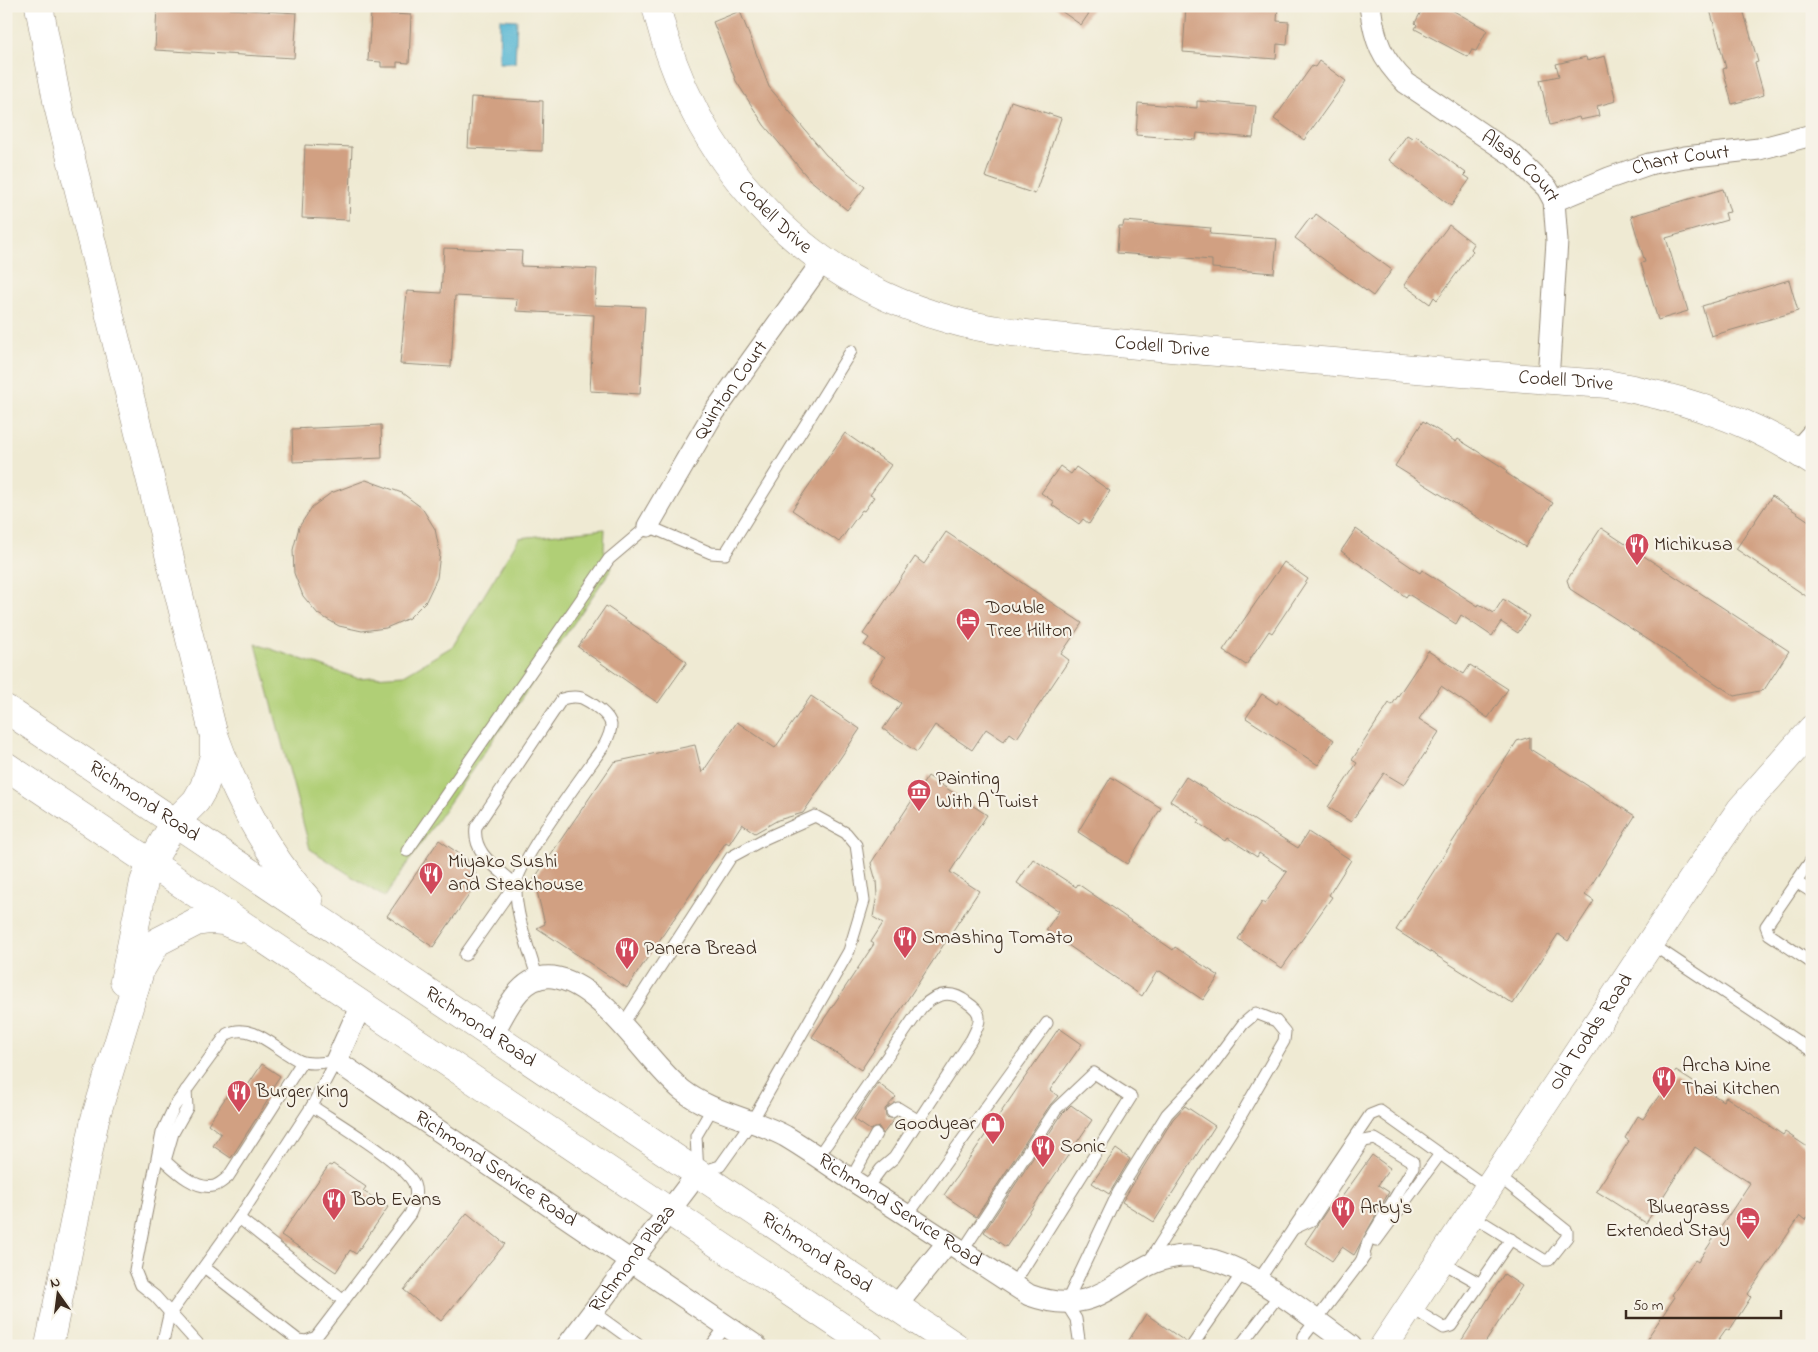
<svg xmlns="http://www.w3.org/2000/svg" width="1818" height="1352" viewBox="0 0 1818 1352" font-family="'Indie Flower',sans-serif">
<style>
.green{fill:#b0cf76;stroke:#767c4a}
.water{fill:#54b6d3;stroke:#487078}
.building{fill:#d1a082}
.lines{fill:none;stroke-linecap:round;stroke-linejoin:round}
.lane-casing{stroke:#958a78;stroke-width:13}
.street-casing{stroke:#958a78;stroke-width:23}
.secondary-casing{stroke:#958a78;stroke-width:29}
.highway-casing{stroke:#958a78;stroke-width:29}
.lane{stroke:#fff;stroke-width:11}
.street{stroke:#fff;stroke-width:21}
.secondary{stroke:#fff;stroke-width:28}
.highway{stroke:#fff;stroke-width:28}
.labels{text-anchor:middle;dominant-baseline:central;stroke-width:4.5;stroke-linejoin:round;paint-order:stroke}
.street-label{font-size:20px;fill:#3b2a1e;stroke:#f7f3e8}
.poi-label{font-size:20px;fill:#3b2a1e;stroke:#f7f3e8;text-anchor:start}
</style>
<rect width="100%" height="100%" fill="#f7f3e8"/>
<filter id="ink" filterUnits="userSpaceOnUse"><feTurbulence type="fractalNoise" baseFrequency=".02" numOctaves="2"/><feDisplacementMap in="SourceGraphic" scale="10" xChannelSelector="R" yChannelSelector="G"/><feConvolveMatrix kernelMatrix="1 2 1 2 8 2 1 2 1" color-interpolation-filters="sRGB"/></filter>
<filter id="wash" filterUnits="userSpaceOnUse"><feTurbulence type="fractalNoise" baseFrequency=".0096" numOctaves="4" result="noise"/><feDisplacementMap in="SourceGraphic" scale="20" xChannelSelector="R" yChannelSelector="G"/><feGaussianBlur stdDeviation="1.12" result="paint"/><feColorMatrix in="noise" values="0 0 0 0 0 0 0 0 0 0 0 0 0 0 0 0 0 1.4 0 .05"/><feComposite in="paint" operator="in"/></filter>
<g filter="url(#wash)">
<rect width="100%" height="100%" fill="#efead3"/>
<path class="green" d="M605,529L604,549L612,568L384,897L310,849L256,644L357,678L404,675L453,646L519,538Z"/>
<path class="water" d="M500,19L517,20L515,63H499Z"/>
<g id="blocks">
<g class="building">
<path d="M157,6H231L230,9L297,13L294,58L155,50Z"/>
<path d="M1054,6H1094L1081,25Z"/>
<path d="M1186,6H1278L1277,21L1289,22L1287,45L1277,44L1276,59L1183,52Z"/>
<path d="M1424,6H1445L1487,30L1476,51L1472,50L1468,57L1415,29L1417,25L1415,23Z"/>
<path d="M1709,6H1742L1758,62L1755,63L1764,95L1732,104L1723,69L1726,68Z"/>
<path d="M740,11L769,87L826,155L865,187L847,210L809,179L764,125L736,81L713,22Z"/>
<path d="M371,13L411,15L409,63L397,62V67H381V62L368,61Z"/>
<path d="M1605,56L1616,101L1597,106L1599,116L1580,120L1579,117L1550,125L1540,80L1559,76L1556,64L1586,57L1587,61Z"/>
<path d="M1319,61L1346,81L1304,140L1274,119L1312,66L1315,67Z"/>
<path d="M471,97L543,101L542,151L468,148Z"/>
<path d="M1011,101L1061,118L1035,194L985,177Z"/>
<path d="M1197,101L1256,106L1253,138L1197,133L1196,140L1136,135L1138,103L1197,108Z"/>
<path d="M1407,135L1412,138L1415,135L1466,173L1464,175L1470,179L1451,206L1389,160Z"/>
<path d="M305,145L352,147L349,220L302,218Z"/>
<path d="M1723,189L1730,212L1725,213L1727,220L1666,238L1688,311L1658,320L1641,263L1645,262L1631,216Z"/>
<path d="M1316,214L1392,270L1373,296L1295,238L1310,218L1312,220Z"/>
<path d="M1124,221L1211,228L1210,234L1277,239L1274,273L1212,268V260L1117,253L1119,226H1123Z"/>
<path d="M1449,225L1474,244L1471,249L1473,251L1437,300L1434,297L1430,304L1404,285Z"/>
<path d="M444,248L522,251L521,266L597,269L595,305L645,307L640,394L590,391L594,315L516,311L517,299L455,296L451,367L400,364L407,291L441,293Z"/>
<path d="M1789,280L1798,311L1711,336L1702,306Z"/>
<path d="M1423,421L1456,442L1458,439L1507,470L1506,473L1553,503L1525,547L1395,466Z"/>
<path d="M381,425L382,458L293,462L292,429Z"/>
<path d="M845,433L891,465L870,495L874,497L864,511L862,510L839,542L792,510Z"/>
<path d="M1060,466L1071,474L1076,467L1110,491L1089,524L1083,519L1079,524L1052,505L1054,502L1041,493Z"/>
<path d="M366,480L402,493L422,508L435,529L440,554L437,578L426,601L409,618L386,628L362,631L339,626L318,614L303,596L294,573L293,550L299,527L312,507L331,493Z"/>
<path d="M1772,496L1812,523V600L1736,549Z"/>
<path d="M1601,528L1789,651L1764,690L1735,696L1570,589L1567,580Z"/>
<path d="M1356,529L1420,573L1422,570L1478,606L1479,604L1494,613L1503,599L1529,616L1518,633L1501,622L1492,636L1461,615L1456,624L1408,594L1406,597L1341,551Z"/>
<path d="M946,532L1082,623L1061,654L1069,660L1017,738L1010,733L1004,741L986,729L972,750L935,725L917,752L883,729L901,703L869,681L884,658L864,645L869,638L863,634L915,557L924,564Z"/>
<path d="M1284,562L1308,579L1272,633L1269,631L1246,665L1223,650Z"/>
<path d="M606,606L687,662L658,703L578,647Z"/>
<path d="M1428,651L1464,674L1470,665L1508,689L1488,718L1441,686L1419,719L1439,732L1404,785L1384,773L1351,822L1328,807L1357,763L1352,760L1389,703L1392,705Z"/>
<path d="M1262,694L1277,704L1279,701L1334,740L1318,765L1246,718Z"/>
<path d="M811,696L860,729L803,813L778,820L755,833L742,824L729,844L726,842L627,988L537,928L545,924L534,879L614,762L695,745L702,773L737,722L775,748Z"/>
<path d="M1530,737V749L1635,816L1585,895L1594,901L1568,941L1558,934L1513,1004L1396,930L1517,741Z"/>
<path d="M928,776L987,815L950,872L979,891L861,1070L812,1037L874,944L871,942L883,923L873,917L877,895L876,881L871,863Z"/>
<path d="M1111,777L1161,808L1127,864L1078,832Z"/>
<path d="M1186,777L1298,848L1308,832L1351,860L1329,895L1332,897L1282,968L1238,939L1262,902L1265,904L1287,872L1259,853L1257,857L1228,838L1226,841L1198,823L1200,820L1170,801Z"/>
<path d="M439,840L467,859L468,865L474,870L477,877L472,883L474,888L433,947L387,916Z"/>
<path d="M1033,859L1076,887L1078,884L1173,950L1175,947L1219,976L1203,1000L1160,971L1156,973L1142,996L1046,930L1059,911L1017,883Z"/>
<path d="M1059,1028L1082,1044L1050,1090L1058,1096L1050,1105L976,1217L944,1195Z"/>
<path d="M262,1064L280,1076L265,1098L268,1100L231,1158L213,1146L221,1134L208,1124L230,1091L240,1097Z"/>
<path d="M1676,1071L1723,1101L1726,1097L1783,1135L1785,1132L1812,1150V1209L1805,1220L1800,1216L1748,1294L1751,1297L1729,1331L1726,1329L1714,1346H1642L1675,1297L1672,1295L1695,1260L1698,1262L1750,1183L1695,1147L1646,1223L1596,1191L1629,1141L1625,1138L1638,1116L1643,1119Z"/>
<path d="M878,1083L896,1097L885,1109L886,1117L894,1119L883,1134L879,1127L870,1130L854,1119Z"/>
<path d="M1071,1105L1092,1120L1006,1247L984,1232L1062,1114Z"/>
<path d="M1185,1106L1215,1126L1154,1222L1122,1202L1173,1119Z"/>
<path d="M1116,1149L1130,1159L1109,1194L1092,1183Z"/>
<path d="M1372,1155L1390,1168L1378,1185L1389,1192L1354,1255L1342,1247L1332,1261L1305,1243L1335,1198L1339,1201Z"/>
<path d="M333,1164L366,1187L363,1191L388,1207L356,1254L350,1250L336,1272L281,1235L329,1165L331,1166Z"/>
<path d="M467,1213L505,1244L441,1321L404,1290Z"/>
<path d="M1504,1274L1522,1286L1483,1346H1458Z"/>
<path d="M1146,1314L1186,1342L1185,1346H1125Z"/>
</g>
</g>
</g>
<g filter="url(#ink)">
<use href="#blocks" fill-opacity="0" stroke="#958a78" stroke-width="1"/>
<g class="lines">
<defs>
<g id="lane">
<path d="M407,851L609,559L648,526L711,553L725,554L851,351"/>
<path d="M1812,859L1766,926L1769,934L1812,963"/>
<path d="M1796,882L1812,892"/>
<path d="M1650,943L1812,1051"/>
<path d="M465,955L515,884C498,868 472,854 476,827L562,699C568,697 575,696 582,698C591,702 610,715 611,725C611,732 608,738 605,744C588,769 516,863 516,886C515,915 530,952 538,980"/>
<path d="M623,1024L731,857L766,838L815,816L846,833L856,845L864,901L849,951L752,1121L720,1166L698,1173L696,1136L713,1107"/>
<path d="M186,1090L187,1108L173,1133L165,1161C177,1172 196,1190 214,1186C219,1185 224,1180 228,1177L302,1062"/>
<path d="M892,1112L898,1108L919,1121"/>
<path d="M817,1158L921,1008C936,993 951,989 968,1003C974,1007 979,1011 979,1018C980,1024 974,1034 971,1040L894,1158L881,1169L866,1189"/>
<path d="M851,1179L876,1134"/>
<path d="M1471,1215L1544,1260H1549L1567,1237V1231L1497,1175"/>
<path d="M907,1216L1047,1023"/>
<path d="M239,1218L344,1301"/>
<path d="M1293,1229L1312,1220L1364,1141L1375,1139L1413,1162V1168L1368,1242L1361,1262"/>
<path d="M1376,1241L1440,1154"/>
<path d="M962,1252L1056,1109L1094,1073L1131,1097L1013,1285"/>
<path d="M1440,1261L1479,1283"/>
<path d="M204,1267L298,1340L306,1341L316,1337L410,1214C414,1204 418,1195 414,1184C405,1163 334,1121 312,1106"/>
<path d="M1258,1281L1370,1115L1380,1111L1488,1188"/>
<path d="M1410,1307L1444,1328L1451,1326L1511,1239"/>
<path d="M593,1312L640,1346"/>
<path d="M162,1346L169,1315L239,1218L312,1106L336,1061"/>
<path d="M200,1346L155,1296L141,1285L135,1270L162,1133L174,1107L227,1034C253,1021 277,1051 300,1061C309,1065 326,1062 336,1061"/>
<path d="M711,1346L726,1326"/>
<path d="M1080,1346L1076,1319L1066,1303L1118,1193L1167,1114L1208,1071L1243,1024L1256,1013L1276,1021L1285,1032L1284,1041L1236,1124L1148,1263"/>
<path d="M1192,1346L1243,1272"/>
<path d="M1240,1346L1279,1295"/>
<path d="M1303,1346L1304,1336L1365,1256"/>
</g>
<g id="street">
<path id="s1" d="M1370,6C1375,42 1381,58 1406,83L1514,156L1547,188L1554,201L1557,241L1548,380"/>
<path id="s2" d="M1554,201L1609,178L1649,164L1685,157L1759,149L1812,135"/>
<path d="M1796,452L1812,434"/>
<path id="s3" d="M648,526L713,414L822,262"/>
<path id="s4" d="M361,1005L336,1061L756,1346"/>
<path id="s5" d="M492,1036C505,1013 520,973 553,977C603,984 645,1060 682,1090C711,1113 752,1118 785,1136C809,1150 832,1167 855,1182C913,1219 971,1257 1029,1295C1110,1325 1124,1253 1191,1256C1243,1259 1309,1316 1351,1346"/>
<path d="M896,1306L948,1242"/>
<path id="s6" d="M567,1346L698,1173"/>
</g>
<g id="secondary">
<path id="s7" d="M656,6C692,158 799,279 951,320C989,331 1028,334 1067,338C1124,344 1182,349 1239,354C1362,364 1484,376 1607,384C1680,397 1750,419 1812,461"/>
<path id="s8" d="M1384,1346L1692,880L1741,809L1812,729"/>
</g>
<g id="highway">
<path d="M39,6L58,106L213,732C235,794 265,852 309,901"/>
<path id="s9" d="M6,709L955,1346"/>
<path d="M6,766L870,1346"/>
<path d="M124,981L144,882L151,863L175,822L196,801L204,787L214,756V739"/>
<path d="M49,1346L95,1119L140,971L157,942L196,922L210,920L223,921L240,928"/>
</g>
</defs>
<use href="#lane" class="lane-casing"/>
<use href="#street" class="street-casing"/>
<use href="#secondary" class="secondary-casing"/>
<use href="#highway" class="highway-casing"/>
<use href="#lane" class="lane"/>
<use href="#street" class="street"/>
<use href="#secondary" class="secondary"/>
<use href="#highway" class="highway"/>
</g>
</g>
<defs>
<symbol id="restaurant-pin" viewBox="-11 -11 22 30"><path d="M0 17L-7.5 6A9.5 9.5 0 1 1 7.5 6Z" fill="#d1495b" stroke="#f7f3e8"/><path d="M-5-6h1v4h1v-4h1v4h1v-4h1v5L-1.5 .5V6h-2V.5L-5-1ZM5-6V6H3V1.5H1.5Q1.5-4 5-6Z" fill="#fff"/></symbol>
<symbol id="hotel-pin" viewBox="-11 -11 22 30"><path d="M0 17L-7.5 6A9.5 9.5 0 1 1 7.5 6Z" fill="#d1495b" stroke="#f7f3e8"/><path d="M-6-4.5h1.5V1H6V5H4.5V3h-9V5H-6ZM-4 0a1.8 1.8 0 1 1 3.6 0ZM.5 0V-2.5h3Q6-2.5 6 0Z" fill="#fff"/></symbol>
<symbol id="museum-pin" viewBox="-11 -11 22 30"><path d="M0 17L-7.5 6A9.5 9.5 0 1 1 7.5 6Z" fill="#d1495b" stroke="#f7f3e8"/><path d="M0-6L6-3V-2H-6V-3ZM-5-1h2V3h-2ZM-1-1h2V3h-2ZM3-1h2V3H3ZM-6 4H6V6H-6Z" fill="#fff"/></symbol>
<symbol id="shop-pin" viewBox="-11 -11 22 30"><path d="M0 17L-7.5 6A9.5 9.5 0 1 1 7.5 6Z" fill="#d1495b" stroke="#f7f3e8"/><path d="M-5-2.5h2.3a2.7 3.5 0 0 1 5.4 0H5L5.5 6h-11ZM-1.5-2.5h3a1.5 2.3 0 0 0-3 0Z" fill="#fff"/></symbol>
</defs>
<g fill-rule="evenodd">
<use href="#restaurant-pin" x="1623" y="531" width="28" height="38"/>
<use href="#hotel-pin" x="954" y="606" width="28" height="38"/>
<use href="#museum-pin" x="905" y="777" width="28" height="38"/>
<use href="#restaurant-pin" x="417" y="860" width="28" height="38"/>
<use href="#restaurant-pin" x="891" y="924" width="28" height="38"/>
<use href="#restaurant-pin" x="613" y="935" width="28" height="38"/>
<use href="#restaurant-pin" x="1650" y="1064" width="28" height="38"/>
<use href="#restaurant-pin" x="225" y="1078" width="28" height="38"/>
<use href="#shop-pin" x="979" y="1110" width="28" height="38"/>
<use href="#restaurant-pin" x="1029" y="1133" width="28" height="38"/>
<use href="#restaurant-pin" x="320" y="1186" width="28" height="38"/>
<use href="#restaurant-pin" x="1329" y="1194" width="28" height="38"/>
<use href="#hotel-pin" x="1734" y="1205" width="28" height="38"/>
</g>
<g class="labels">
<g class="street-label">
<text stroke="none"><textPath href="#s2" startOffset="134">Chant Court</textPath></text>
<text stroke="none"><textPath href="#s1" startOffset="229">Alsab Court</textPath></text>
<text stroke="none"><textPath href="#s7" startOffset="246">Codell Drive</textPath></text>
<text stroke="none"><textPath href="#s7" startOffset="666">Codell Drive</textPath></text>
<text stroke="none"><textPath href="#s7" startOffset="1071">Codell Drive</textPath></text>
<text stroke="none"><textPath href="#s3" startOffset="159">Quinton Court</textPath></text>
<text stroke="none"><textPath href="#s9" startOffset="166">Richmond Road</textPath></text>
<text stroke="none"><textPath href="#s9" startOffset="571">Richmond Road</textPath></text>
<text stroke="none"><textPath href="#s8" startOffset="376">Old Todds Road</textPath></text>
<text stroke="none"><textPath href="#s4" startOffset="254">Richmond Service Road</textPath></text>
<text stroke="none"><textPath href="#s5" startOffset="515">Richmond Service Road</textPath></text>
<text stroke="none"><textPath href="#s9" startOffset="976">Richmond Road</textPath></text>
<text stroke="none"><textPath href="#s6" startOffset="109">Richmond Plaza</textPath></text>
</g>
<g class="poi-label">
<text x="1654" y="545">Michikusa</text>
<text x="986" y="608">Double<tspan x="986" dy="23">Tree Hilton</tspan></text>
<text x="936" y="779">Painting<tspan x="936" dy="23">With A Twist</tspan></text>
<text x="448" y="862">Miyako Sushi<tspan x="448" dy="23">and Steakhouse</tspan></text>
<text x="922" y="938">Smashing Tomato</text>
<text x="644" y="949">Panera Bread</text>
<text x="1682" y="1066">Archa Nine<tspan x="1682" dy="23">Thai Kitchen</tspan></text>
<text x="256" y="1092">Burger King</text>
<text x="976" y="1124" text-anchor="end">Goodyear</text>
<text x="1060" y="1147">Sonic</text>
<text x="352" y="1200">Bob Evans</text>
<text x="1360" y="1208">Arby's</text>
<text x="1730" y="1208" text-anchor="end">Bluegrass<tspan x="1730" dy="23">Extended Stay</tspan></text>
</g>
</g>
<rect width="1818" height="1352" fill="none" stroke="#f7f3e8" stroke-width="25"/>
<g transform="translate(58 1294) rotate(346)" stroke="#f7f3e8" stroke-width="4" paint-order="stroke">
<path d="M0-4L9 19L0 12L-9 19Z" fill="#3b2a1e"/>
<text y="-8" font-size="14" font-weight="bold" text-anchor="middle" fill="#3b2a1e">N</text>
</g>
<path d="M1626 1310v8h155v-8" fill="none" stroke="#3b2a1e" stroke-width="2.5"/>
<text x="1633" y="1310" font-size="15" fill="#3b2a1e" stroke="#f7f3e8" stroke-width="4" paint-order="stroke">50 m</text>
</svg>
